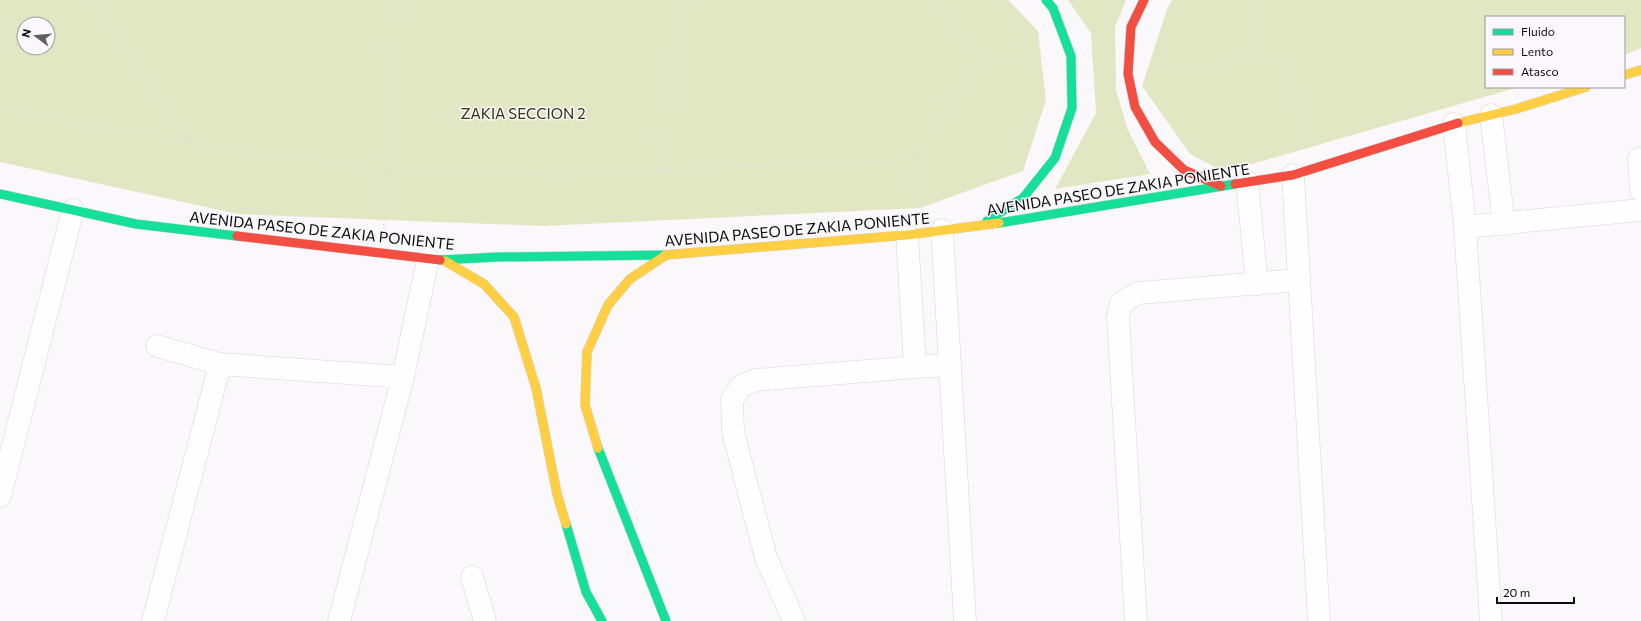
<svg xmlns="http://www.w3.org/2000/svg" width="1641" height="621" viewBox="0 0 1641 621" font-family="Commissioner,sans-serif">
<style>
.green{fill:#e2e7c3;fill-rule:evenodd}
.lines{fill:none;stroke-linecap:round;stroke-linejoin:round}
.street-casing{stroke:#d7d5d7;stroke-width:23}
.fast-casing{stroke:#d7d5d7;stroke-width:10}
.slow-casing{stroke:#d7d5d7;stroke-width:10}
.jam-casing{stroke:#d7d5d7;stroke-width:10}
.path{stroke:#dfdedf;stroke-width:2.5;stroke-dasharray:1 3;stroke-linecap:butt}
.street{stroke:#fefefe;stroke-width:22}
.fast{stroke:#16e098;stroke-width:9}
.slow{stroke:#ffcf43;stroke-width:9}
.jam{stroke:#f24e42;stroke-width:9}
.labels{text-anchor:middle;dominant-baseline:central;stroke-width:3;stroke-linejoin:round;paint-order:stroke}
.park-label{font-size:15px;fill:#303413;stroke:#fbf7fc}
.street-label{font-size:15px;fill:#0c0b0d;stroke:#fbf7fc}
</style>
<rect width="100%" height="100%" fill="#faf8fb"/>
<g class="green">
<path d="M0,0H1008L1038,31L1046,100L1023,171L920,208L544,226L238,214L0,162ZM24,24H48V48H24Z"/>
<path d="M1068,0H1126L1115,27L1116,90L1128,130L1150,174L1055,189L1096,113L1091,33Z"/>
<path d="M1172,0H1641V48L1624,55V17H1486V87H1519L1224,172L1190,154L1142,86L1167,9Z"/>
</g>
<g class="lines">
<defs>
<g id="street">
<path d="M1491,115L1504,224"/>
<path d="M1454,124L1465,227L1491,621"/>
<path d="M1639,159L1641,190"/>
<path d="M1293,175L1319,621"/>
<path d="M1247,182L1257,284"/>
<path d="M1465,227L1641,210"/>
<path d="M942,230L965,621"/>
<path d="M907,235L915,367"/>
<path d="M157,346L220,364"/>
<path d="M0,496L73,210"/>
<path d="M472,577L485,621"/>
<path d="M153,621L220,364L403,377"/>
<path d="M339,621L403,377L428,259"/>
<path d="M794,621L766,558L733,432L732,400L741,386L756,380L915,367L950,365"/>
<path d="M1136,621L1118,317L1121,303L1138,293L1299,280"/>
</g>
<g id="fast">
<path d="M0,194L136,224L237,236"/>
<path d="M987,221L1023,198L1055,158L1072,108L1071,56L1053,8L1046,0"/>
<path d="M999,223L1235,184"/>
<path d="M440,260L498,257L665,255"/>
<path d="M598,448L666,621"/>
<path d="M566,524L586,592L602,621"/>
</g>
<g id="slow">
<path d="M1624,75L1641,70"/>
<path d="M1458,123L1516,109L1586,87"/>
<path d="M665,255L907,235L999,223"/>
<path d="M445,261L484,284L514,317L536,388L557,494L566,524"/>
<path d="M598,448L585,405L587,352L608,305L630,279L666,255"/>
</g>
<g id="jam">
<path d="M1144,0L1131,27L1128,74L1135,107L1155,142L1184,170L1221,186"/>
<path d="M1235,184L1293,175L1458,123"/>
<path d="M237,236L440,260"/>
</g>
</defs>
<use href="#street" class="street-casing"/>
<use href="#fast" class="fast-casing"/>
<use href="#slow" class="slow-casing"/>
<use href="#jam" class="jam-casing"/>
<g class="path">
<path d="M98,0L190,142"/>
<path d="M933,0L944,6L984,62"/>
<path d="M1260,0V24L1264,60"/>
<path d="M984,62L1047,58"/>
<path d="M1152,71L1290,59L1309,145"/>
<path d="M0,107L69,122L190,142L387,170L578,176L668,169L805,165L913,159L925,145L984,62"/>
<path d="M913,159L919,210"/>
<path d="M668,169L680,13L694,0"/>
<path d="M384,229L387,170L403,0"/>
</g>
<use href="#street" class="street"/>
<use href="#fast" class="fast"/>
<use href="#slow" class="slow"/>
<use href="#jam" class="jam"/>
</g>
<g class="labels">
<g class="park-label">
<text x="523" y="113">ZAKIA SECCION 2</text>
</g>
<g class="street-label">
<text transform="translate(1118 189) rotate(-9)">AVENIDA PASEO DE ZAKIA PONIENTE</text>
<text transform="translate(797 229) rotate(-5)">AVENIDA PASEO DE ZAKIA PONIENTE</text>
<text transform="translate(322 230) rotate(6)">AVENIDA PASEO DE ZAKIA PONIENTE</text>
</g>
</g>
<rect x="1485" y="16" width="140" height="72" fill="#fbf7fc" stroke="#9b999c"/>
<rect x="1493" y="29" width="20" height="6" fill="#16e098" stroke="#9b999c"/>
<text x="1521" y="36" font-size="12" fill="#0c0b0d">Fluido</text>
<rect x="1493" y="49" width="20" height="6" fill="#ffcf43" stroke="#9b999c"/>
<text x="1521" y="56" font-size="12" fill="#0c0b0d">Lento</text>
<rect x="1493" y="69" width="20" height="6" fill="#f24e42" stroke="#9b999c"/>
<text x="1521" y="76" font-size="12" fill="#0c0b0d">Atasco</text>
<g transform="translate(36 36) rotate(286)"><circle r="19" fill="#fbf7fc" stroke="#9b999c"/>
<path d="M0-3L7 15L0 10L-7 15Z" fill="#5f5e60"/>
<text y="-6" font-size="11" font-weight="bold" text-anchor="middle" fill="#0c0b0d">N</text>
</g>
<path d="M1497 597v6h77v-6" fill="none" stroke="#0c0b0d" stroke-width="2"/>
<text x="1503" y="597" font-size="12" fill="#0c0b0d" stroke="#fbf7fc" stroke-width="3" paint-order="stroke">20 m</text>
</svg>
